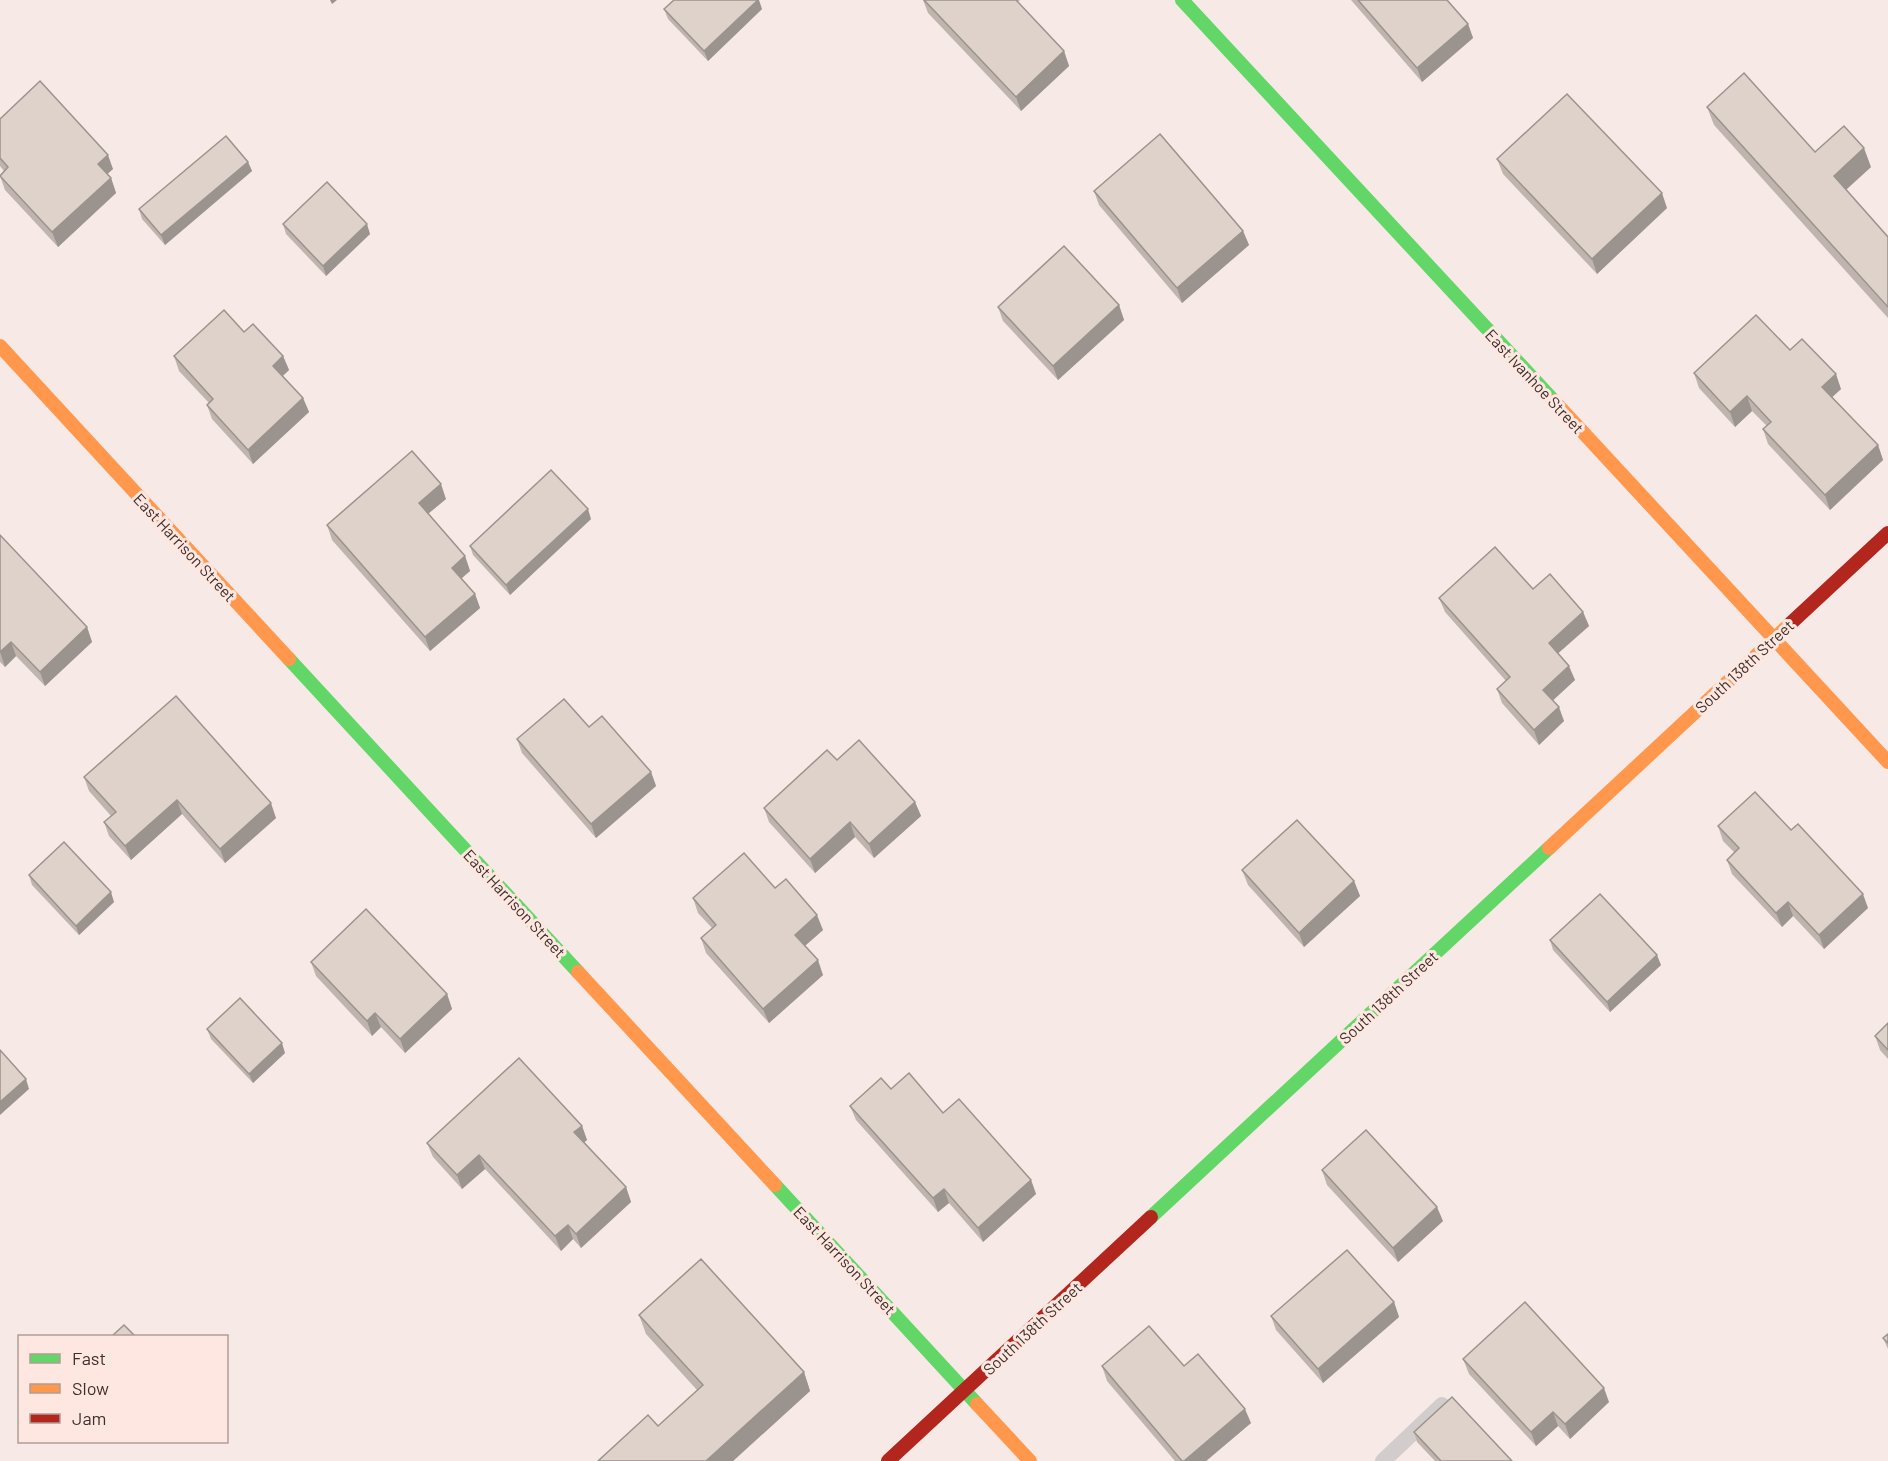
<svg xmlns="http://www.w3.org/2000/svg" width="1888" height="1461" viewBox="0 0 1888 1461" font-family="Barlow,sans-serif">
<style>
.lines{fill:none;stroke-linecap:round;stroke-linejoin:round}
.lane{stroke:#d2cdcc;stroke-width:16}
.fast{stroke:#63d668;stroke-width:14}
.slow{stroke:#ff974d;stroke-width:14}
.jam{stroke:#b3261e;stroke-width:14}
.wall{fill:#bfb5ae}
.shaded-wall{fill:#9b938d}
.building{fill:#ded2ca;stroke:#9b938d;stroke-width:1.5}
.labels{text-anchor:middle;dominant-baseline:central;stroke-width:6;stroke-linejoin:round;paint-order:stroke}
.street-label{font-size:16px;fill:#3d2f2b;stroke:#fde7e0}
</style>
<rect width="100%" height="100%" fill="#f7eae6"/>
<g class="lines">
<path class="lane" d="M1383,1461L1442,1405"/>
<g class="fast">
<path d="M1182,0L1554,401"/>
<path d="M289,659L578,972"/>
<path d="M775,1185L977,1404"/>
<path d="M1151,1217L1549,848"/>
</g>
<g class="slow">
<path d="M0,346L289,659"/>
<path d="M1554,401L1888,762"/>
<path d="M1549,848L1791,623"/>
<path d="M578,972L775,1185"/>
<path d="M977,1404L1030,1461"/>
</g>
<g class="jam">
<path d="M1791,623L1888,533"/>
<path d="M888,1461L1151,1217"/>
</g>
</g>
<g class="wall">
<path d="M923,0H1020L1018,2L1064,51L1069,66L1021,111L928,13Z"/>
<path d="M1351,0H1447L1468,24L1473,38L1422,82Z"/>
<path d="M664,9H762L708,61L668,19Z"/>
<path d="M1707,107L1815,152L1871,167L1846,190L1888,237V318L1714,125Z"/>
<path d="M0,119L113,169L107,174L111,178L116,193L58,247L5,190L0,176L4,171L0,166Z"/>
<path d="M1497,159L1667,208L1597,274L1503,174Z"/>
<path d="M248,162L252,171L165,245L142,219L139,209Z"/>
<path d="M1094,191L1243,231L1249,245L1182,303L1099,205Z"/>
<path d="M283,224L370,234L326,276L286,234Z"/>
<path d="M1119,305L1124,320L1058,380L1003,321L998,307Z"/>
<path d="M244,332L283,356L289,370L283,376L303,398L309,412L253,464L212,419L207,405L209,403L179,371L174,356Z"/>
<path d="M1790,350L1841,389L1832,397L1878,445L1883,460L1830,510L1768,444L1763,429L1767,426L1752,411L1735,427L1699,388L1694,373Z"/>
<path d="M446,499L428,514L465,556L470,571L461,579L475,594L480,608L430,651L332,540L327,525Z"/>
<path d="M591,519L510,595L473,555L470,546Z"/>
<path d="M0,535L87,627L92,642L45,686L16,656L5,667L0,662Z"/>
<path d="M1533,589L1583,612L1589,626L1558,653L1575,680L1553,700L1564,721L1539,745L1502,703L1497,689L1506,681L1445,612L1439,598Z"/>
<path d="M517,739L651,772L656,786L596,838L522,753Z"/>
<path d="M837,760L915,802L921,816L874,858L855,837L815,873L769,822L764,808Z"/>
<path d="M84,777L276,818L225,863L182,814L131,860L109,836L104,822L111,816L89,791Z"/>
<path d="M1718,826L1791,830L1868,908L1824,949L1793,916L1782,927L1732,874L1727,860L1735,853L1723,841Z"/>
<path d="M1242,870L1354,881L1360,896L1304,947L1248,885Z"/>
<path d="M29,875L114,902L79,935L32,885Z"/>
<path d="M775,888L823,930L805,946L823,975L769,1023L706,953L701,938L712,928L698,913L693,898Z"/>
<path d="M1550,940L1661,965L1610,1012L1553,950Z"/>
<path d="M311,962L447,994L452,1009L405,1053L381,1027L372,1036L316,976Z"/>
<path d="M1888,1023V1059L1880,1050L1875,1036Z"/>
<path d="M207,1029L285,1053L253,1083L211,1039Z"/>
<path d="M891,1089L943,1113L1031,1180L1036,1194L983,1242L949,1203L938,1212L856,1120L850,1106Z"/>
<path d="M582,1126L587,1140L584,1142L626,1187L631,1202L581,1248L573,1239L561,1251L485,1169L462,1189L433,1157L427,1143Z"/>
<path d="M1322,1170L1443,1221L1398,1262L1327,1185Z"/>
<path d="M1394,1302L1399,1317L1323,1383L1276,1330L1271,1316Z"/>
<path d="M639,1315L804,1372L810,1391L733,1461H598L658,1426L697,1390L646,1334Z"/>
<path d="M1888,1334V1349L1883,1338Z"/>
<path d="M1463,1359L1609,1402L1570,1439L1558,1426L1536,1446L1469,1374Z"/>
<path d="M1102,1366H1184L1251,1423L1206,1461H1175L1107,1381Z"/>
<path d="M1414,1432L1512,1461H1435L1417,1442Z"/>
</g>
<g class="shaded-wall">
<path d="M330,0H337L332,4Z"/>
<path d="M758,0H759L762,9L708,61L704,51Z"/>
<path d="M1468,24L1473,38L1422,82L1417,68Z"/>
<path d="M1064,51L1069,66L1021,111L1016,97Z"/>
<path d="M1864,148L1871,167L1840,195L1834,176Z"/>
<path d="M108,155L113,169L103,178L98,164Z"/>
<path d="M248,162L252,171L165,245L161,235Z"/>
<path d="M111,178L116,193L58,247L52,232Z"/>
<path d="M1662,193L1667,208L1597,274L1592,259Z"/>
<path d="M367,224L370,234L326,276L323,266Z"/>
<path d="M1243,231L1249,245L1182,303L1177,288Z"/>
<path d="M1119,305L1124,320L1058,380L1053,366Z"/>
<path d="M283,356L289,370L278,380L273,366Z"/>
<path d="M1836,374L1841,389L1828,401L1822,387Z"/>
<path d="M1747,396L1752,411L1735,427L1730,412Z"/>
<path d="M303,398L309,412L253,464L248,450Z"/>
<path d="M1878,445L1883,460L1830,510L1825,495Z"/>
<path d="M441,484L446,499L424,517L419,503Z"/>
<path d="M588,509L591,519L510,595L506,585Z"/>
<path d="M465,556L470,571L457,582L452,568Z"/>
<path d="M475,594L480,608L430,651L425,637Z"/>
<path d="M1583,612L1589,626L1554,657L1549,643Z"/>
<path d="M87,627L92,642L45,686L40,672Z"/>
<path d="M11,642L16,656L5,667L0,652Z"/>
<path d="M1569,666L1575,680L1549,704L1543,690Z"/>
<path d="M1559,707L1564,721L1539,745L1534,730Z"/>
<path d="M651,772L656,786L596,838L591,824Z"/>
<path d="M177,800L182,814L131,860L125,846Z"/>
<path d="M915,802L921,816L874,858L869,844Z"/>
<path d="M271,803L276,818L225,863L220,849Z"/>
<path d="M850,822L855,837L815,873L810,859Z"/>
<path d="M1354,881L1360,896L1304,947L1299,933Z"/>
<path d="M111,892L114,902L79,935L76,926Z"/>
<path d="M1863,894L1868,908L1824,949L1819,935Z"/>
<path d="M1788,902L1793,916L1782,927L1776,913Z"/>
<path d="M817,915L823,930L800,950L795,935Z"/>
<path d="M1657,955L1661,965L1610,1012L1607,1002Z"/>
<path d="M818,960L823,975L769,1023L763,1009Z"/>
<path d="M447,994L452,1009L405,1053L400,1039Z"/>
<path d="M375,1013L381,1027L372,1036L367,1021Z"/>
<path d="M282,1043L285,1053L253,1083L249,1074Z"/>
<path d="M26,1079L29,1089L0,1115V1102Z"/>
<path d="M582,1126L587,1140L580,1146L574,1132Z"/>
<path d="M479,1155L485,1169L462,1189L457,1175Z"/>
<path d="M1031,1180L1036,1194L983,1242L978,1228Z"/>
<path d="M626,1187L631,1202L581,1248L576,1234Z"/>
<path d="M944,1189L949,1203L938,1212L933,1198Z"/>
<path d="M1437,1207L1443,1221L1398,1262L1393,1248Z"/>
<path d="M568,1225L573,1239L561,1251L555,1236Z"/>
<path d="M1394,1302L1399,1317L1323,1383L1318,1369Z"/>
<path d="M804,1372L810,1391L733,1461H706Z"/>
<path d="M1604,1388L1609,1402L1570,1439L1565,1424Z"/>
<path d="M1245,1409L1251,1423L1206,1461H1184Z"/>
<path d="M1553,1412L1558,1426L1536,1446L1531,1432Z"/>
</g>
<g class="building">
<path d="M674,0H758L704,51L664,9Z"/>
<path d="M924,0H1016L1064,51L1016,97Z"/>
<path d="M1358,0H1447L1468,24L1417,68Z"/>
<path d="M1744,73L1815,152L1844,126L1864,148L1834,176L1888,237V307L1707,107Z"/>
<path d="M40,81L108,155L98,164L111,178L52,232L0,176L8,167L0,158V119Z"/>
<path d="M1567,94L1662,193L1592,259L1497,159Z"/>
<path d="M1160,134L1243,231L1177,288L1094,191Z"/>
<path d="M226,136L248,162L161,235L139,209Z"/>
<path d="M327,182L367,224L323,266L283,224Z"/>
<path d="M1064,246L1119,305L1053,366L998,307Z"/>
<path d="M224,310L244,332L253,324L283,356L273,366L303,398L248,450L207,405L213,399L174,356Z"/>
<path d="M1756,315L1790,350L1802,339L1836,374L1822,387L1878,445L1825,495L1763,429L1771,422L1747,396L1730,412L1694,373Z"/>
<path d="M412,451L441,484L419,503L465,556L452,568L475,594L425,637L327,525Z"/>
<path d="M551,470L588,509L506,585L470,546Z"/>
<path d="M0,535L87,627L40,672L11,642L0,652Z"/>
<path d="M1495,547L1533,589L1550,574L1583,612L1549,643L1569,666L1543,690L1559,707L1534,730L1497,689L1510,677L1439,598Z"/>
<path d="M176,696L271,803L220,849L177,800L125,846L104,822L116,812L84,777Z"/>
<path d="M564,699L589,727L602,716L651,772L591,824L517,739Z"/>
<path d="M859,740L915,802L869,844L850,822L810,859L764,808L827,750L837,760Z"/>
<path d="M1755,792L1791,830L1798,824L1863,894L1819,935L1788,902L1776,913L1727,860L1739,848L1718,826Z"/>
<path d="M1297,820L1354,881L1299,933L1242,870Z"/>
<path d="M64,842L111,892L76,926L29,875Z"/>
<path d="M744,853L775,888L786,879L817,915L795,935L818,960L763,1009L701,938L716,925L693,898Z"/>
<path d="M1600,894L1657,955L1607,1002L1550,940Z"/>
<path d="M366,909L447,994L400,1039L375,1013L367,1021L311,962Z"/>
<path d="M240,998L282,1043L249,1074L207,1029Z"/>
<path d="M1888,1023V1050L1875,1036Z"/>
<path d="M0,1050L26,1079L0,1102Z"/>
<path d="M519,1058L582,1126L574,1132L626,1187L576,1234L568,1225L555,1236L479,1155L457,1175L427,1143Z"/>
<path d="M909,1073L943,1113L959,1099L1031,1180L978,1228L944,1189L933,1198L850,1106L881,1078L891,1089Z"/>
<path d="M1366,1130L1437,1207L1393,1248L1322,1170Z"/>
<path d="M1347,1250L1394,1302L1318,1369L1271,1316Z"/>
<path d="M701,1259L804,1372L706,1461H598L648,1415L658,1426L703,1385L639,1315Z"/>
<path d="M1525,1302L1604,1388L1565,1424L1553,1412L1531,1432L1463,1359Z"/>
<path d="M124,1325L135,1336H112Z"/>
<path d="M1149,1326L1184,1366L1198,1354L1245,1409L1184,1461H1182L1102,1366Z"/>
<path d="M1888,1334V1343L1883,1338Z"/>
<path d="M1452,1397L1512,1461H1441L1414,1432Z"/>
</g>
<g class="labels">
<g class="street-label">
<text transform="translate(1535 381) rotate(47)">East Ivanhoe Street</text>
<text transform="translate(185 547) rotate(47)">East Harrison Street</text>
<text transform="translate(1744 666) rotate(-43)">South 138th Street</text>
<text transform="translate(515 903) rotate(47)">East Harrison Street</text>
<text transform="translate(1388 997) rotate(-43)">South 138th Street</text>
<text transform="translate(845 1260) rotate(47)">East Harrison Street</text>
<text transform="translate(1032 1328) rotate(-43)">South 138th Street</text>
</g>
</g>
<rect x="18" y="1335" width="210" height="108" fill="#fde7e0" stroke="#b09d98" stroke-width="1.5"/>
<rect x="30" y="1354" width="30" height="9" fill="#63d668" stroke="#b09d98" stroke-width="1.5"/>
<text x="72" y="1365" font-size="18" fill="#3d2f2b">Fast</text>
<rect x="30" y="1384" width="30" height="9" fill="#ff974d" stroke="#b09d98" stroke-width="1.5"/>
<text x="72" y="1395" font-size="18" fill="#3d2f2b">Slow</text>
<rect x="30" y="1414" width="30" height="9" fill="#b3261e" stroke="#b09d98" stroke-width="1.5"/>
<text x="72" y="1425" font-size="18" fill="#3d2f2b">Jam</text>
</svg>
